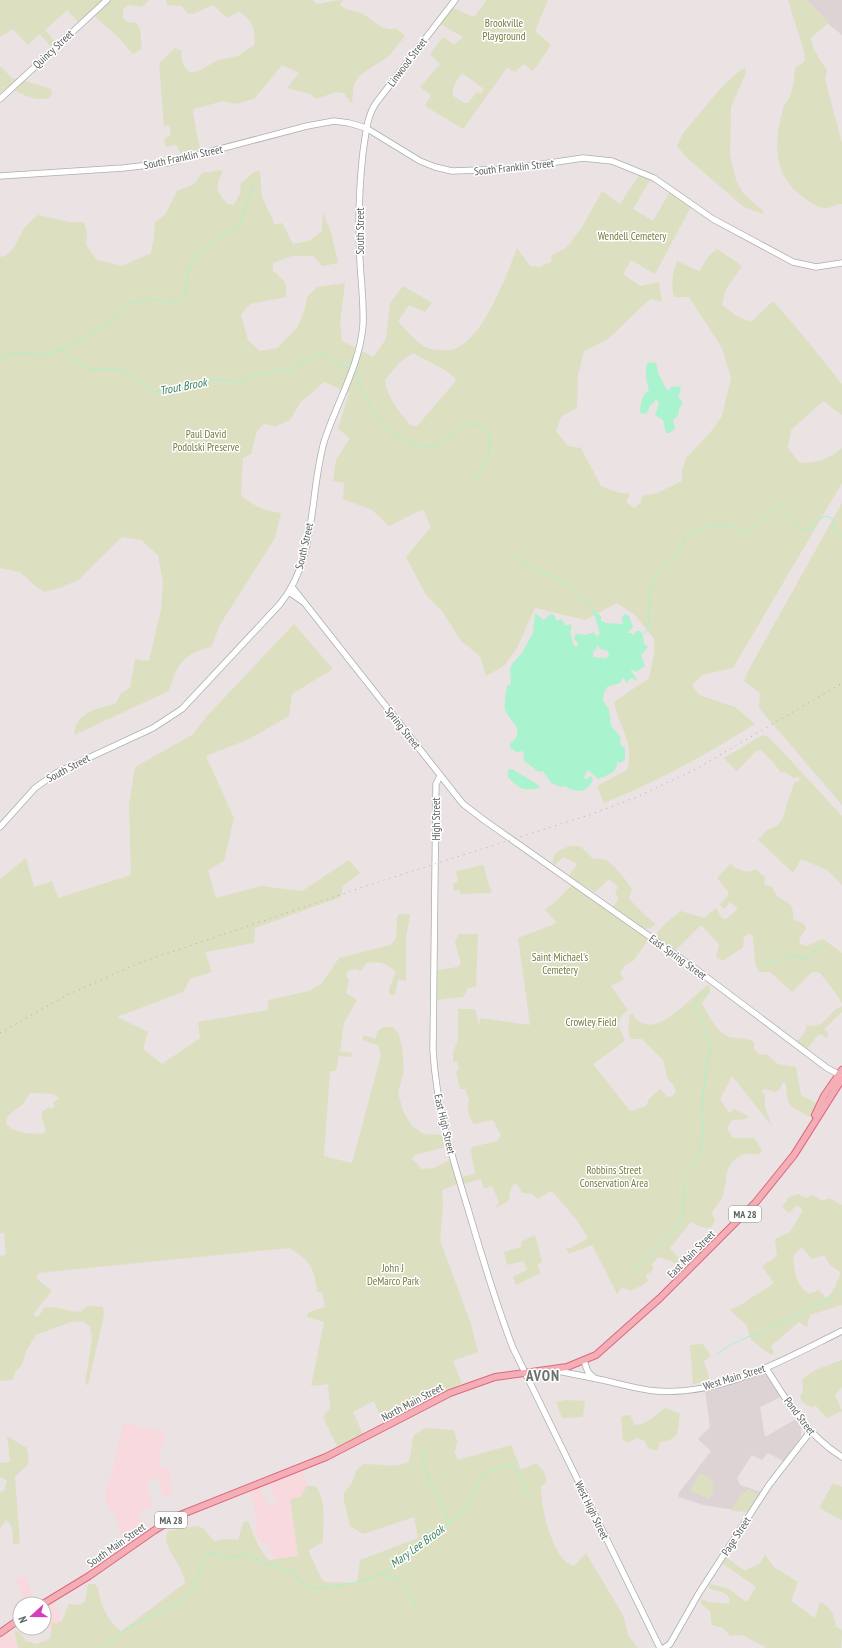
<svg xmlns="http://www.w3.org/2000/svg" width="842" height="1648" viewBox="0 0 842 1648" font-family="'PT Sans Narrow',sans-serif">
<style>
.commercial{fill:#f8d9de}
.education{fill:#ddd3d4}
.green{fill:#dddfc1;fill-rule:evenodd}
.water{fill:#a9f3ce;fill-rule:evenodd}
.lines{fill:none;stroke-linecap:round;stroke-linejoin:round}
.stream{stroke:#a9f3ce;stroke-width:1}
.secondary-casing{stroke:#aab0ae;stroke-width:7}
.primary-casing{stroke:#de6781;stroke-width:8}
.secondary{stroke:#fff;stroke-width:5.5}
.primary{stroke:#f4aeb5;stroke-width:6}
.rail{stroke:#acadad;stroke-width:1;stroke-dasharray:1 5;stroke-linecap:butt}
.labels{text-anchor:middle;dominant-baseline:central;stroke-width:3;stroke-linejoin:round;paint-order:stroke}
.shield{fill:#fff;stroke:#8c908e;stroke-width:1}
.shield-label{font-size:10px;font-weight:bold;fill:#5a605e}
.park-label{font-size:11px;fill:#747b3e;stroke:#fff}
.street-label{font-size:11px;fill:#5a605e;stroke:#fff}
.water-label{font-size:12px;font-style:italic;fill:#3d8264;stroke:#fff}
.district-label{font-size:15px;font-weight:bold;letter-spacing:1px;fill:#6b726f;stroke:#fff}
</style>
<rect width="100%" height="100%" fill="#ebe2e3"/>
<g class="commercial">
<path d="M123,1423L166,1432L160,1455V1467L168,1468L173,1494L164,1498L163,1496H162L159,1477L147,1482L152,1506L139,1511L145,1531L126,1545L113,1512L110,1513L105,1495L108,1478H111Z"/>
<path d="M303,1471L312,1495L294,1504L291,1497L299,1556L274,1559L268,1545L265,1541L261,1543L255,1533L256,1527L258,1526L251,1491L260,1487L268,1507L276,1503L269,1484Z"/>
<path d="M26,1574L34,1604H27L15,1581Z"/>
<path d="M54,1602L72,1648H57L44,1614V1609Z"/>
<path d="M9,1632L21,1648H0V1638Z"/>
</g>
<g class="education">
<path d="M801,0H842V35L800,1Z"/>
<path d="M765,1372L781,1397L760,1407L765,1437L796,1419L801,1427V1436L799,1440L783,1461L768,1453L762,1460L752,1455L737,1478L740,1485L761,1492L747,1512L703,1505L679,1497L678,1494L711,1451L698,1439L710,1427L705,1390L725,1386Z"/>
</g>
<g class="green">
<path d="M0,0H149L142,7L128,5L123,9V19L129,23L136,22L140,29L142,49L133,54L119,38L90,12L78,22L67,10L45,30L56,43L51,47L40,34L28,45L13,29L0,37Z"/>
<path d="M166,0H313L317,4C327,3 334,0 343,0L340,5C346,10 351,10 358,12C371,16 381,33 396,28L405,36L389,56L360,75L354,84L352,102L350,103L344,93L336,92L316,99L310,94L287,88L299,73L282,65L254,99L235,104L223,101L194,109L193,113L200,149L181,153L176,145L166,147L164,139L171,135L169,125L164,126L159,63L175,48L182,51C180,61 183,67 191,73L200,70L218,60L238,56L254,45C256,29 252,20 239,11L227,18L213,5L193,14L187,13L182,6L167,5Z"/>
<path d="M487,0H548L535,31L551,45L533,71L524,64L515,72L507,68L463,129L425,106L431,95L420,87L440,64L430,54L443,37L454,45L463,37L440,24L453,8L474,17ZM462,73L484,89L481,94L477,92L468,103H464L453,96C451,87 457,80 462,73Z"/>
<path d="M788,0H807L829,22C824,29 817,31 811,38L813,48L827,71L825,79L842,143V204C835,203 829,210 822,208C815,206 809,201 803,197C773,175 774,145 782,112C783,106 788,101 790,96C794,87 794,77 795,68L805,61L804,51Z"/>
<path d="M0,66L13,79L16,78L51,89L52,93L50,98C35,102 20,94 8,86L0,93Z"/>
<path d="M745,68L746,73L731,107L730,155L736,180L743,193L763,211V214L744,207L686,157L677,146L682,135C695,120 729,74 745,68Z"/>
<path d="M223,170C216,187 214,191 228,204L234,205L240,193L241,183L254,172L260,171L262,197L275,225L282,223L293,244L309,241L322,231L323,212L331,232L338,263L322,266L313,256H292L273,263V271C284,280 288,282 286,297L250,304L241,315L248,340L260,351L277,348L292,333L298,326L305,309L307,297L317,287L345,283L340,322L342,341L373,357L386,339L390,303L403,286L432,303L425,312L409,305L398,321C406,330 420,347 431,349C436,350 450,351 455,349C483,339 507,274 517,248L530,266L540,267L551,262L552,255L567,247L582,227L602,191L620,204L640,174L651,179L633,209L653,221L670,192L691,207L655,274L631,260L623,274L640,286L659,282L662,302L650,299L608,339L584,351L578,376L577,408L561,417L556,431L568,446L581,448L601,486L619,493L630,494L626,502L634,508L641,503L642,496L657,493L682,481V471L686,458L709,434L722,416L731,378L722,348L689,297H674C671,284 672,274 677,261L699,271C707,262 705,257 717,249L742,266L725,291L722,305L737,316L751,322L773,301L801,333L842,384V415L823,401L791,430L788,448L800,463C815,463 831,459 842,448V483L733,668L702,675L692,685L699,695L735,707L755,724C705,755 659,781 604,803L597,786L627,770C635,741 619,729 614,702L649,678L654,655V639L635,615L617,603L585,620L535,608L517,648L505,665L486,676L480,656L461,641L442,611L426,595L406,557L431,527L423,509L389,526L372,510L343,499L344,483L333,481L336,460L350,438L338,429L349,393L324,382L300,403L290,420L276,426L264,424L257,431L251,454L243,458L241,495C254,506 264,511 281,513L275,538L221,623L211,647C182,654 177,665 169,691L74,735C76,710 98,710 116,703L121,693L130,688L135,659L149,661L161,610L163,583L158,555L141,540L122,537L78,580L60,588L44,592L34,585L20,572L0,568V257C15,255 18,236 26,226C29,222 34,219 38,215L70,222H84L87,233L86,245L97,260L122,266L151,253L154,236L155,222L165,215L177,191L194,184L202,173ZM413,353L445,370L455,378L456,381L417,426L410,425C399,411 387,398 385,380L400,362Z"/>
<path d="M842,503V805L759,708L760,693L744,681L748,671Z"/>
<path d="M294,624L333,669L292,694L289,716L249,739L206,756L234,818L224,861L208,870L216,898L261,886L302,891L349,860L360,873L343,886L341,897L255,928L254,943L205,952L212,972L190,979L183,992L117,1017L148,1032L143,1049L162,1064L200,1038L198,1022L268,1010V1000L309,991L322,983L339,958L390,945L396,939L397,918L399,914H410L406,939V981L398,980L395,995H390L389,989L396,972C387,963 379,961 366,963L361,971L356,969L349,970L346,976L349,979L346,993L357,1000L344,1023L340,1051L352,1053L351,1057L339,1056L336,1071H330L324,1156L352,1163L381,1055L378,1045L362,1040L364,1035L375,1039L378,1030L384,1027H393L399,1034L402,1048L404,1070L398,1093L403,1111L412,1126L424,1134L442,1135L446,1147L415,1155L412,1159L419,1165L421,1169L434,1168L450,1160L457,1184L442,1190L443,1207L440,1240L471,1324L478,1352L453,1361L462,1383L383,1423L374,1401L353,1412L363,1434L337,1446L323,1417L330,1408L328,1384L311,1386L324,1322L307,1317L309,1312L325,1307L322,1292H317C314,1267 311,1261 289,1248L38,1273L37,1279L52,1291L34,1313V1317L39,1316L44,1308C55,1305 68,1312 80,1312L88,1306L103,1307L104,1315L88,1385L85,1384L92,1337L90,1326L83,1321L71,1322L36,1335L26,1351L22,1365L15,1372L13,1380L0,1381V1256L6,1255L4,1233H0V879L26,858L34,887L52,881L58,898L131,875L129,805L135,767L192,735L207,716ZM31,1093L52,1094L59,1098L53,1103L55,1106L52,1109L49,1107L42,1112V1120L46,1129L44,1133C33,1135 14,1133 6,1124C7,1112 16,1111 23,1104C26,1100 26,1097 31,1093Z"/>
<path d="M763,735L768,737L782,751L842,816V885L827,870L801,859L793,873L758,840L767,830L777,826L782,820L794,783L800,781L799,777L793,778L785,772L781,773L774,763L761,750L756,751L737,771L724,758Z"/>
<path d="M569,846H580L593,859C596,859 601,858 603,859C612,861 627,881 632,889L629,897L631,901L648,918L656,924L651,928L644,929L613,907L619,898L615,894L618,887L609,879L595,892L569,876L577,864L563,857L555,865L553,863C552,853 561,850 569,846Z"/>
<path d="M730,864C739,870 746,875 755,869L765,877L764,884L772,887L777,896L791,905L793,912V919L804,924L806,928L799,940L800,944L806,946L823,939L842,953V1004C838,994 826,981 819,972H812L792,992L770,972H759L755,963L753,936L749,934L744,937L743,947L723,961L716,957L719,944L701,925L676,950L657,938C656,928 674,917 681,911L704,918L716,908L722,918L726,919L738,909L730,902L725,909L719,905L728,896V891L717,878Z"/>
<path d="M483,865C488,873 485,882 492,890L490,893L460,894L459,890L454,891L453,884L458,881L456,871Z"/>
<path d="M572,885L649,939L633,961L625,965L620,973L624,979L611,986L628,1010L622,1015L618,1024L625,1041L593,1064L630,1111L646,1106L649,1099L660,1089L667,1097L673,1096L676,1091L673,1084L668,1080L663,1060L642,1039H631C625,1030 631,1025 629,1016L632,1013C651,1047 690,997 708,985L710,986V992L702,1003C707,1013 718,1034 730,1037C739,1039 746,1037 754,1042V1049L760,1055L766,1054L778,1064L796,1067L801,1095L816,1103L810,1117C790,1106 787,1108 786,1084L783,1082L780,1089L776,1092L764,1089L761,1092L765,1095V1107L772,1126L732,1076L720,1099L729,1113L734,1109L747,1115L748,1118L746,1119L732,1120L727,1129L733,1138H754L762,1150L761,1153C755,1156 749,1152 743,1155C721,1164 729,1182 722,1198C719,1204 713,1208 712,1214L715,1220C711,1234 700,1226 691,1222L670,1248L683,1263L684,1265L681,1268L671,1261L658,1257L652,1264L653,1270L645,1276L648,1280L646,1283L631,1291L622,1287L617,1294L592,1245L569,1254L566,1248H571L588,1238L576,1219L553,1192H549L538,1199L532,1194L522,1193L518,1185L514,1184C503,1200 519,1198 495,1208L499,1202L492,1186L484,1189L481,1179L464,1184L461,1177L475,1174L471,1151L472,1147L497,1141L501,1135L493,1120L474,1124C469,1115 466,1110 469,1100L465,1089H460L456,1071L459,1070L457,1062H453V1052L458,1040V1009H475L479,1025L480,1018L530,1025L518,938L557,923L545,910L556,901Z"/>
<path d="M459,934H478L476,987L468,988L463,997L437,1000L438,970L457,967L461,964L455,942Z"/>
<path d="M842,1006V1012L824,1029L828,1032V1038L820,1034L818,1035L807,1049L797,1041L804,1034L807,1025C825,1030 828,1011 842,1006Z"/>
<path d="M798,1194L806,1198L813,1195L822,1201L829,1198L842,1205V1305L810,1315L807,1327L799,1322L771,1346L774,1352L771,1355L751,1340L747,1326L730,1310L739,1306L774,1283L762,1266L777,1256L775,1239L790,1232L803,1210L797,1205L789,1213L782,1207L789,1197ZM802,1247L812,1259L824,1255L829,1264L841,1273C836,1283 835,1292 826,1298L819,1290L809,1294C795,1285 795,1271 793,1256Z"/>
<path d="M535,1235L542,1262L537,1265L541,1273L516,1285L513,1277L527,1270L524,1261L507,1265L504,1252L521,1247V1242Z"/>
<path d="M703,1344L711,1356L704,1361L710,1381L693,1384L690,1345Z"/>
<path d="M842,1360V1387L835,1395L842,1411L827,1418L816,1406L811,1407L802,1402L800,1396L803,1392L802,1380C812,1369 829,1365 842,1360Z"/>
<path d="M566,1400L585,1401L583,1417L562,1418L556,1402Z"/>
<path d="M665,1408L680,1414C677,1433 681,1439 660,1442L658,1449L654,1450L648,1448L645,1441L637,1438L628,1443L623,1440L621,1418L625,1415H630L635,1425C646,1425 656,1415 665,1408Z"/>
<path d="M425,1428L454,1430L458,1444L455,1445L457,1450L454,1451L458,1460L511,1445L521,1470L536,1463C542,1469 547,1474 546,1483L541,1486C540,1505 553,1562 574,1566L586,1553L623,1615L628,1635L638,1648H18L14,1630L19,1632L26,1641L36,1644L48,1640L51,1635L52,1622L57,1624L62,1621L69,1604L80,1605L85,1601L88,1584H94L98,1587C100,1605 107,1620 121,1631L185,1583C184,1564 160,1548 168,1531L197,1526L203,1528L214,1541L226,1539L238,1540L243,1522L248,1521C252,1531 261,1555 270,1560L298,1556L290,1499L300,1497L307,1486H315C327,1500 323,1523 323,1541L322,1543L308,1550L321,1578L325,1582L357,1583L360,1560L418,1538L414,1517L363,1534L350,1526L344,1501V1493L352,1483L356,1471L363,1464C373,1463 404,1470 409,1460C412,1453 411,1443 414,1435Z"/>
<path d="M7,1436L27,1448C31,1469 27,1464 15,1477L20,1544H13C13,1535 14,1526 6,1520L0,1529V1492L4,1491L7,1480L0,1477V1463L10,1462Z"/>
<path d="M699,1474C713,1475 718,1490 708,1499L690,1491Z"/>
<path d="M833,1483L842,1487V1520L819,1508Z"/>
<path d="M748,1489L759,1495L747,1512L732,1511L742,1492H746Z"/>
<path d="M765,1555L774,1567L798,1582L791,1601L815,1618L820,1602C832,1607 834,1615 836,1627L842,1630L841,1648H767L742,1635L730,1636L723,1628L712,1625L710,1611L701,1604V1599L709,1602L729,1604C732,1591 717,1592 709,1588L710,1584L727,1588L747,1602L756,1587L722,1563L726,1557L745,1571L760,1563Z"/>
</g>
<g class="water">
<path d="M649,362L656,363L659,375L663,382L664,386L669,391L671,387L679,386L681,389L678,397L683,402L679,409L678,416L673,420L675,429L669,433H666L663,420L655,415L659,404L658,401L655,400L654,403L650,406L646,414L640,413C641,404 641,394 649,391C647,382 643,368 649,362Z"/>
<path d="M593,610L601,616V621L606,623L623,624L622,617L625,614L629,616L633,627L627,633H632L633,636L636,631H640L643,636L644,644L648,647L641,655L645,666L636,672L630,669L638,681L631,678L626,683L623,677L620,683L607,687L604,693L603,700L609,710L611,726L620,736L621,746L625,748V760L620,763L617,761C618,773 608,775 598,779L588,770L583,778L587,779L591,776L593,780C591,783 589,786 587,788C580,794 570,789 564,786L561,787L551,783L543,771L539,772L524,761L523,751L517,752L510,748V744C528,729 508,721 505,709C504,702 506,693 507,686L511,684L510,670L512,664L522,653L533,633L535,613L544,620L550,614L554,615L557,621L561,619L566,626L570,624L572,627L570,632L574,646L575,647L579,645L574,638L576,634L586,635L594,632L596,636L600,634ZM597,645L602,650L608,651L609,656L605,658L593,657V652L596,649Z"/>
<path d="M512,769L537,784L540,788C524,791 520,790 508,777V770Z"/>
</g>
<g class="lines">
<g class="stream">
<path d="M62,349L108,324L130,303L149,299L175,302L185,297L189,267L195,255L239,226L254,184"/>
<path d="M0,359C22,346 25,357 43,355C49,354 56,351 62,349L72,360L90,370L107,368L122,370L154,392L201,385L215,379L242,382L254,375L288,370L323,352L327,358L348,368"/>
<path d="M355,372C368,402 379,435 415,444C419,445 426,448 430,447C444,445 455,433 465,423L479,425L490,435L489,455L475,479"/>
<path d="M514,557L529,567"/>
<path d="M533,569L567,583L582,600L591,604L595,617"/>
<path d="M641,634L648,631L650,590L657,572L678,553L686,535L709,527L729,524L745,535L779,505C788,511 793,521 800,529L810,530L813,523L826,516L832,518L833,528L842,537"/>
<path d="M761,965L785,959L792,955L807,959L822,945"/>
<path d="M692,1166C695,1156 703,1151 700,1142L704,1136L702,1128L704,1118L701,1114L707,1063L711,1048L702,1021L692,1009L697,999L707,991"/>
<path d="M633,1269L669,1235L684,1214C680,1199 690,1193 681,1178L686,1172"/>
<path d="M839,1293L842,1291"/>
<path d="M717,1354L730,1345L750,1336L758,1335L767,1327L776,1325L793,1317L833,1296"/>
<path d="M426,1449L422,1457L425,1470L450,1523"/>
<path d="M383,1573L386,1577C390,1578 394,1578 398,1580C407,1584 415,1600 415,1609"/>
<path d="M101,1648L131,1626L164,1611L189,1595L197,1579L205,1556L209,1553L227,1558L248,1554L264,1563L272,1565L285,1571H294L298,1580L315,1589L348,1584L368,1579L383,1573L404,1559L460,1514L475,1493L480,1478L485,1474L506,1465H512L517,1469L530,1497"/>
</g>
<defs>
<g id="secondary">
<path d="M0,99L107,0"/>
<path d="M0,176L123,168L167,163L307,126L334,121L349,123L366,128L420,161L435,167L452,171L509,169L583,158L612,161L654,178L713,219L793,262L816,267L842,263"/>
<path d="M292,587L463,804L484,820L693,967L827,1068L842,1076"/>
<path d="M289,592L302,601"/>
<path d="M440,776L436,784L433,1050C436,1105 452,1157 468,1209C482,1256 495,1302 513,1348L660,1648"/>
<path d="M0,827L35,788L56,773L153,728L182,709L280,604C317,559 309,496 324,442C336,404 360,365 363,325C364,303 361,282 360,261C358,225 359,188 363,152C366,135 366,118 376,103L455,0"/>
<path d="M584,1361L588,1372L594,1378"/>
<path d="M766,1368C788,1403 806,1434 842,1457"/>
<path d="M552,1370C566,1373 580,1375 593,1378C614,1382 635,1389 656,1391C723,1396 785,1359 842,1331"/>
<path d="M664,1648L670,1644L699,1593L769,1485L810,1432"/>
</g>
<g id="primary">
<path d="M815,1115L824,1096L842,1070"/>
<path d="M43,1604L89,1576L155,1530L180,1515L326,1457L450,1393L495,1377L567,1367L596,1355L660,1298L756,1202L794,1155L842,1079"/>
<path d="M0,1633L20,1619"/>
</g>
</defs>
<use href="#secondary" class="secondary-casing"/>
<use href="#primary" class="primary-casing"/>
<use href="#secondary" class="secondary"/>
<use href="#primary" class="primary"/>
<path class="rail" d="M0,1033L67,995L139,963L375,883L589,815L637,797L698,768L842,683"/>
</g>
<g class="labels">
<g class="shield">
<rect x="729" y="1206" width="32" height="16" rx="3"/>
<rect x="155" y="1512" width="32" height="16" rx="3"/>
</g>
<g class="shield-label">
<text x="745" y="1214">MA 28</text>
<text x="171" y="1520">MA 28</text>
</g>
<g class="park-label">
<text x="504" y="23">Brookville<tspan x="504" dy="13">Playground</tspan></text>
<text x="632" y="236">Wendell Cemetery</text>
<text x="206" y="434">Paul David<tspan x="206" dy="13">Podolski Preserve</tspan></text>
<text x="560" y="957">Saint Michael's<tspan x="560" dy="13">Cemetery</tspan></text>
<text x="591" y="1022">Crowley Field</text>
<text x="614" y="1170">Robbins Street<tspan x="614" dy="13">Conservation Area</tspan></text>
<text x="393" y="1268">John J<tspan x="393" dy="13">DeMarco Park</tspan></text>
</g>
<g class="street-label">
<text transform="translate(53 49) rotate(-43)">Quincy Street</text>
<text transform="translate(407 62) rotate(-53)">Linwood Street</text>
<text transform="translate(183 157) rotate(-12)">South Franklin Street</text>
<text transform="translate(514 167) rotate(-6)">South Franklin Street</text>
<text transform="translate(360 231) rotate(-90)">South Street</text>
<text transform="translate(304 546) rotate(-77)">South Street</text>
<text transform="translate(403 728) rotate(52)">Spring Street</text>
<text transform="translate(68 768) rotate(-28)">South Street</text>
<text transform="translate(436 819) rotate(-90)">High Street</text>
<text transform="translate(678 957) rotate(36)">East Spring Street</text>
<text transform="translate(445 1124) rotate(77)">East High Street</text>
<text transform="translate(691 1254) rotate(-45)">East Main Street</text>
<text transform="translate(734 1377) rotate(-17)">West Main Street</text>
<text transform="translate(412 1402) rotate(-28)">North Main Street</text>
<text transform="translate(800 1416) rotate(53)">Pond Street</text>
<text transform="translate(592 1510) rotate(64)">West High Street</text>
<text transform="translate(736 1536) rotate(-57)">Page Street</text>
<text transform="translate(116 1545) rotate(-35)">South Main Street</text>
</g>
<g class="water-label">
<text transform="translate(183 386) rotate(-11)">Trout Brook</text>
<text transform="translate(417 1546) rotate(-36)">Mary Lee Brook</text>
</g>
<g class="district-label">
<text x="543" y="1375">AVON</text>
</g>
</g>
<g transform="translate(32 1616) rotate(249)"><circle r="19" fill="#ffffff" stroke="#bdbfbf"/>
<path d="M0-3L7 15L0 10L-7 15Z" fill="#d141bd"/>
<text y="-6" font-size="11" font-weight="bold" text-anchor="middle" fill="#5a605e">N</text>
</g>
</svg>
